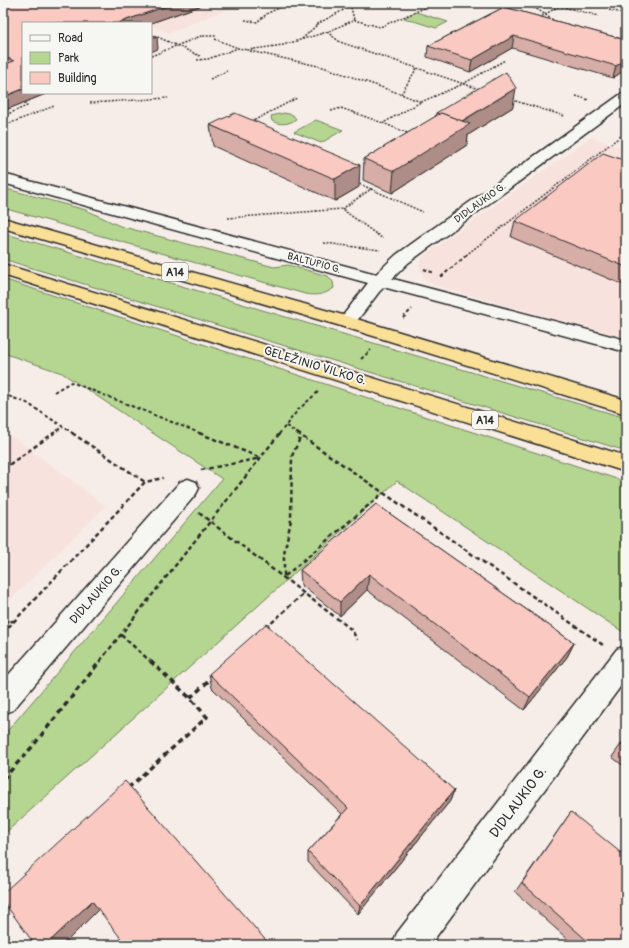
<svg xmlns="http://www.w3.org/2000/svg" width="629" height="948" viewBox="0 0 629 948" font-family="Pangolin,sans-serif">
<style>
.built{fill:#f8e2dd}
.green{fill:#b5d690;stroke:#70805e}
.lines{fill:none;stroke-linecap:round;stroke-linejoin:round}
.street-casing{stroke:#2b2b2b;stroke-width:3}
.secondary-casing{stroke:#2b2b2b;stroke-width:3}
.highway-casing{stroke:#2b2b2b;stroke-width:3}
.path-far3{stroke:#2b2b2b;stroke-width:1.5;stroke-dasharray:2 1.5;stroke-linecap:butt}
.path-far2{stroke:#2b2b2b;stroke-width:2;stroke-dasharray:3.5 2.5;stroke-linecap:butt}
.path-far1{stroke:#2b2b2b;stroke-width:2.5;stroke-dasharray:4.5 3;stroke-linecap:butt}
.path{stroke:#2b2b2b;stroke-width:3.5;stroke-dasharray:5.5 4;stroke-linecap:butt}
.street{fill:#f6f6f2;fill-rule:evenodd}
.secondary{fill:#f6f6f2;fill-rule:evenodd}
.highway{fill:#fadf96;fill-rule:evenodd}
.wall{fill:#d6ada7;stroke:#2b2b2b}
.shaded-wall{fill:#ae8d88;stroke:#2b2b2b}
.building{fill:#f9c9c2;stroke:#2b2b2b}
.labels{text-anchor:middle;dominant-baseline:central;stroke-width:4;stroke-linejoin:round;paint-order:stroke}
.far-street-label{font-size:10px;fill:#2b2b2b;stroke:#f6f6f2}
.shield{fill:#f6f6f2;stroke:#686867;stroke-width:1}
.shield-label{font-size:11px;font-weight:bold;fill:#2b2b2b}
.street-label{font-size:12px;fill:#2b2b2b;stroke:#f6f6f2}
.near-street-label{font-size:14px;fill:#2b2b2b;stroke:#f6f6f2}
</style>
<rect width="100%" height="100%" fill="#f7ede8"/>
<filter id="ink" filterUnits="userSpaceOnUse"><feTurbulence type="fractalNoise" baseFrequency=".025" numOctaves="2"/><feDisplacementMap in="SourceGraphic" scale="8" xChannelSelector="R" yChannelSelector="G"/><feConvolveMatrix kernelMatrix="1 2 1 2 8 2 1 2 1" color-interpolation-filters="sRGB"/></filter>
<g filter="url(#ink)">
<g class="built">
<path d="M89,3H243L168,33L151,26V23Z"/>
<path d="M591,137L626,149V338L443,288L432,284L425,279L421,272L419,265L423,256Z"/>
<path d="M3,432L16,439L106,506L3,607Z"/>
</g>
<g class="green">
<path d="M416,12L448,22L436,28L404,18Z"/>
<path d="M284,113L293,115L296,119C289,125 279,125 272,121L271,116Z"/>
<path d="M316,120L343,130L321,143L294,132Z"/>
<path d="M3,188L86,210L120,226L274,267L288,265L328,276L333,282L334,288C324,295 317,296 305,294L3,208Z"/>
<path d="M3,233L626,418V451L3,259Z"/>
<path d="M3,279L626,482V634L397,481L3,835V736L222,479L62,373L3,353Z"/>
</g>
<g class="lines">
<defs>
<g id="street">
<path d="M378,275L626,340V352L372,284L369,280L372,276Z"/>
<path d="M188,479L196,482L199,488L196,494L13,710L3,714V681L180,482Z"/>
<path d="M626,646V679L430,945H392L397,933L617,649Z"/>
</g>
<path id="secondary" d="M626,93V103L408,263L379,292L353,326L347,328L341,326L338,322L368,283L3,183V174L376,274L396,255L621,94Z"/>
<g id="highway">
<path d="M3,218L353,318L626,400V414L341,326L3,228Z"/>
<path d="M3,264L626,456V472L3,275Z"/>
</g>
</defs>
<use href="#street" class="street-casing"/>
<use href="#secondary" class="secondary-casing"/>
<use href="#highway" class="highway-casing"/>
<g class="path-far3">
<path d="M4,3L10,6"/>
<path d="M509,3L537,9"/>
<path d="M528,3L556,22"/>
<path d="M548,3L599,16"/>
<path d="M609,10L623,13L626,12"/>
<path d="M539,18L564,3"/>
<path d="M245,20L257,22L268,13L281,7L272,4"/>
<path d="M354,20L380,27L429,6"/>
<path d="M327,32L340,42L479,89"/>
<path d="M151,34L200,56"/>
<path d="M215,39L238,48"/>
<path d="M302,39L319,23L351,6"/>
<path d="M250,51L323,67L401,94"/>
<path d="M151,56L201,36H217"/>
<path d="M197,60L208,59L238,48L248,50L283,45L327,32L354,20L350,3"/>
<path d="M210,79L227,71"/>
<path d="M576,96L589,100"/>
<path d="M512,100L565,116"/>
<path d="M421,102L463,84L505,60"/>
<path d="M90,103L168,98"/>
<path d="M331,111L341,108L383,123"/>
<path d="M3,116L27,106L22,102"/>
<path d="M251,122L297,98"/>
<path d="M3,126L54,106"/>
<path d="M407,133L383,123L421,102L401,94L417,68"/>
<path d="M371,189L423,212"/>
<path d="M342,209L371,189L357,183"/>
<path d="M228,218L342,209L383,239"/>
<path d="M324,243L380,250"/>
<path d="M466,255L626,132"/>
</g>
<g class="path-far2">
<path d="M424,269L434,273"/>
<path d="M441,277L468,254"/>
<path d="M403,318L412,309"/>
<path d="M361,359L371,350"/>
<path d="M54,392L71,382L202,434"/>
<path d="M3,394L27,403L74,434"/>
<path d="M286,426L298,434"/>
<path d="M52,434L63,427"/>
<path d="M279,434L298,410L319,391"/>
</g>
<g class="path-far1">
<path d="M72,433L145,482"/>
<path d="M199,433L261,458"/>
<path d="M297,433L603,645"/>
<path d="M3,469L54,433"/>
<path d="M201,470L261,458"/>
<path d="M199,513L352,630L357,640"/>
<path d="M284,576V554L291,520L292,456L301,436"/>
<path d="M285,576L383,493"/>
<path d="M3,622L14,621"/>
<path d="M266,628L304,593"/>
<path d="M3,633L145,482L163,478"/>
<path d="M121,635L150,661"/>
<path d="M100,661L280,433"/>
</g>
<g class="path">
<path d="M190,698L213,677"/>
<path d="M3,779L32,747L101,660"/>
<path d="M128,788L207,717L190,698L149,660"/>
</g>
<use href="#street" class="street"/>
<use href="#secondary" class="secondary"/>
<use href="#highway" class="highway"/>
</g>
<g class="wall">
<path d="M15,3H208L151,23H23L48,93L3,111V7Z"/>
<path d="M504,7L626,40V69L613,78L512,48L470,72L427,57L428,46Z"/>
<path d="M513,107L468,135L467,145L392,193L363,180L364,159L435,117L436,113Z"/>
<path d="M210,125L359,187L335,201L213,146Z"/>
<path d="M626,161V286L511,237L515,221Z"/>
<path d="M376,504L574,643L567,657L524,710L367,590L340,616L301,585L300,570Z"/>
<path d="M209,674L454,790L450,801L358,914L308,862V852L342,814L212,688Z"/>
<path d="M626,737V768L612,757Z"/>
<path d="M571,812L626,945H574L515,892Z"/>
</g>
<g class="shaded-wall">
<path d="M175,3H208L151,23H118Z"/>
<path d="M514,36L512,48L470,72L472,60Z"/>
<path d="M157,37L158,49L151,52V39Z"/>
<path d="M626,59V69L613,78L616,66Z"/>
<path d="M516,88L513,107L468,135L467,145L392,193L394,171L461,122Z"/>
<path d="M23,89V93H48L3,111V97Z"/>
<path d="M360,165L359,187L335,201V179Z"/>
<path d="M369,574L367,590L340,616V602Z"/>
<path d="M574,643L567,657L524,710L530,697Z"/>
<path d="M454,790L450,801L358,914L360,906Z"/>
<path d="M92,901L99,909L63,945H46Z"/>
</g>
<g class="building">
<path d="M15,3H175L118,23H120H23V89L3,97V65L14,61L3,56V7Z"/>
<path d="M504,7L626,40V59L616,66L514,36L472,60L428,46Z"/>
<path d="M151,35L157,37L151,39Z"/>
<path d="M506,72L516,88L462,121L441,113L440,114L436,113Z"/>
<path d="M235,113L360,165L335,179L210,125Z"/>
<path d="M441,113L470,124L394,171L364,159Z"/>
<path d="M603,153L626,161V267L515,221Z"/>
<path d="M376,504L574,643L530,697L369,574L340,602L300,570Z"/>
<path d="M266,624L454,790L360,906L308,852L348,808L209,674Z"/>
<path d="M626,738V748L621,745Z"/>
<path d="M125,781L270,945H126L92,901L46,945H35L3,901V893Z"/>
<path d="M571,812L626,857V945H592L522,883Z"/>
</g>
</g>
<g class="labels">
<g class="far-street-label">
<text transform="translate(480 203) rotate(-36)">DIDLAUKIO G.</text>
<text transform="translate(314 263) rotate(15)">BALTUPIO G.</text>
</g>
<g class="shield">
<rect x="162" y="263" width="26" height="18" rx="3"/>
<rect x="472" y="411" width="26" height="18" rx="3"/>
</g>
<g class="shield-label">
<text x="175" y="272">A14</text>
<text x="485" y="420">A14</text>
</g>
<g class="street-label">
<text transform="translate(315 366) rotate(17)">GELEŽINIO VILKO G.</text>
<text transform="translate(96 595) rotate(-49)">DIDLAUKIO G.</text>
</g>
<g class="near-street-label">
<text transform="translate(518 802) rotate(-53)">DIDLAUKIO G.</text>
</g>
</g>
<rect width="629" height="948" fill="none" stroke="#f6f6f2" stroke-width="16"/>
<rect x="8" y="8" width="613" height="932" fill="none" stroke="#2b2b2b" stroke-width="1.5" filter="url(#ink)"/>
<rect x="22" y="22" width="130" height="72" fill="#f6f6f2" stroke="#a5a5a2"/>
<rect x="30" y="35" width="20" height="6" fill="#f6f6f2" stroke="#a5a5a2"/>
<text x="58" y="42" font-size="12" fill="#2b2b2b">Road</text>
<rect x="30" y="52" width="20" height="12" fill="#b5d690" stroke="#a5a5a2"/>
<text x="58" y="62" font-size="12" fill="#2b2b2b">Park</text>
<rect x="30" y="72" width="20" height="12" fill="#f9c9c2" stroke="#a5a5a2"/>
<text x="58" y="82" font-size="12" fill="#2b2b2b">Building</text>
</svg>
